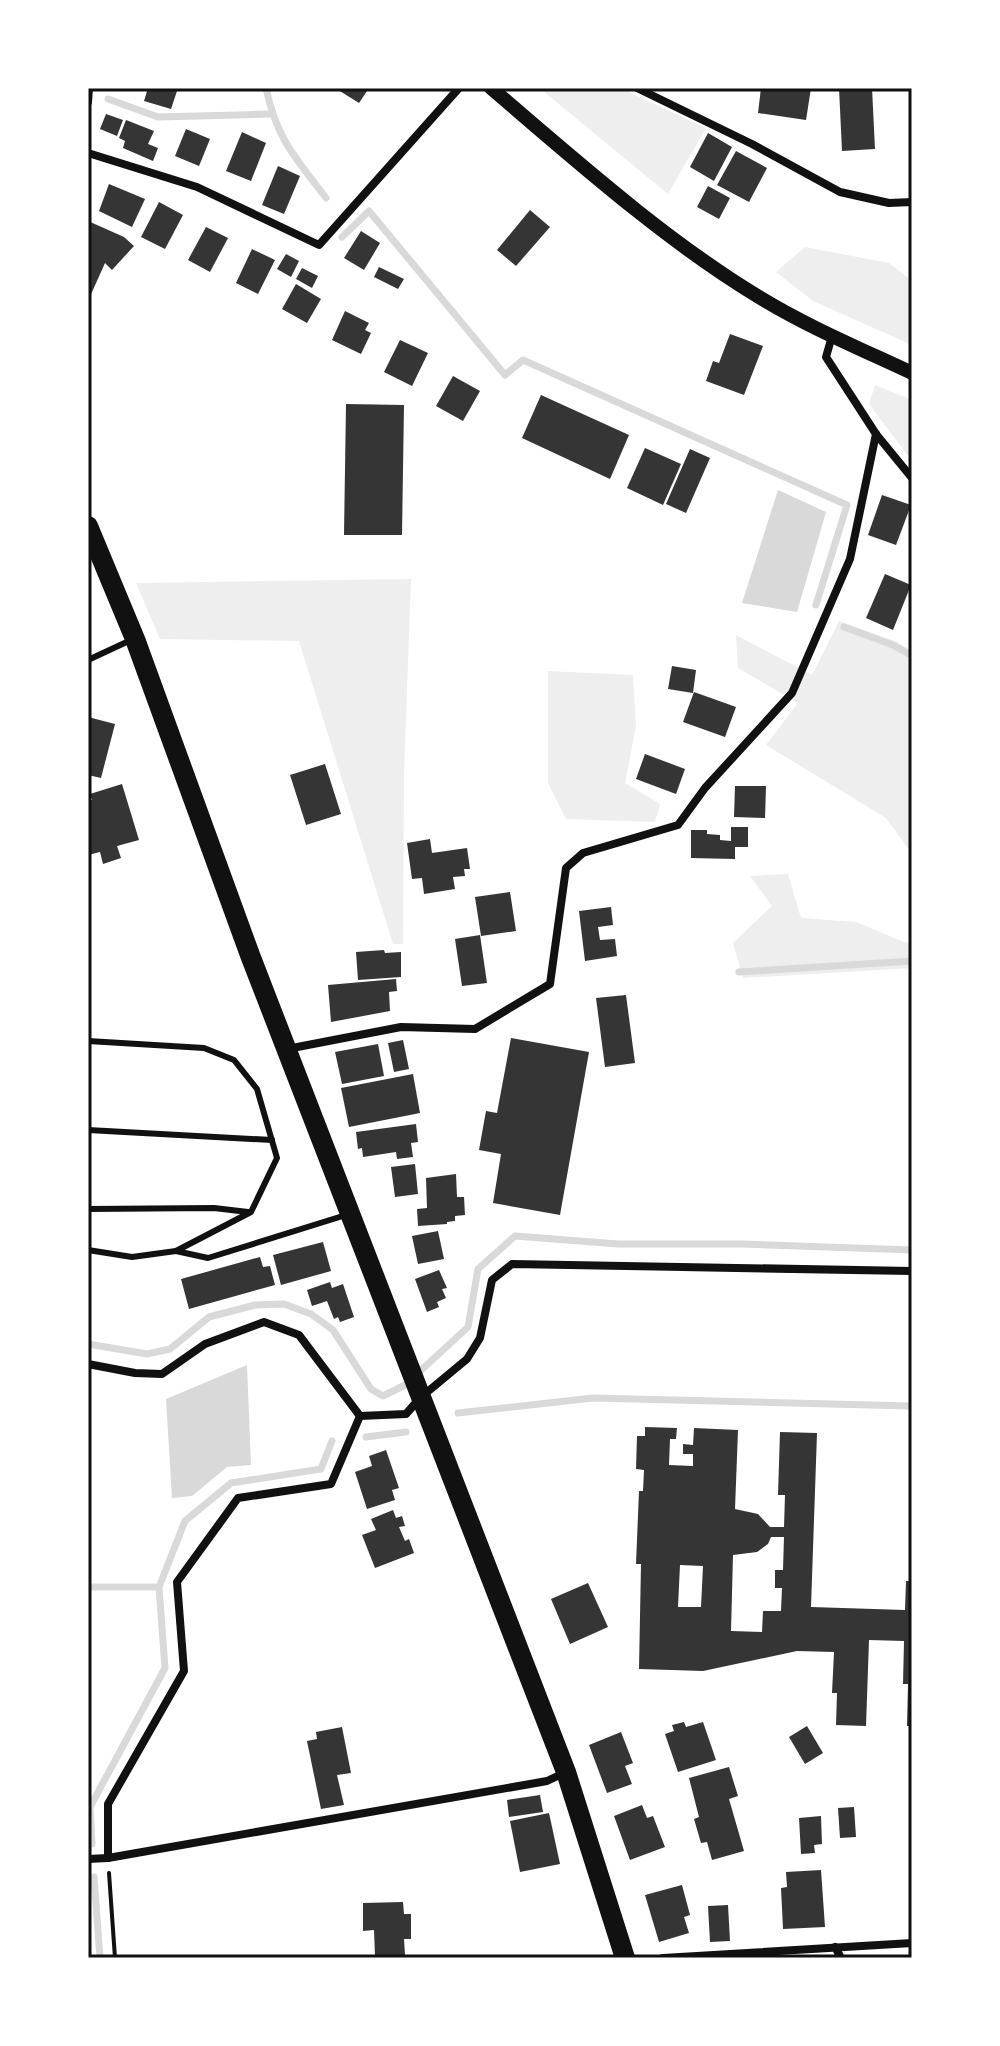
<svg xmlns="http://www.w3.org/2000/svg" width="1000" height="2046" viewBox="0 0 1000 2046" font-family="Poppins,sans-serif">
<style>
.green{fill:#eee}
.water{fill:#d9d9d9}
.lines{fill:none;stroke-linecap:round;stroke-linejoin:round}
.stream{stroke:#d9d9d9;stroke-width:7}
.building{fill:#353535;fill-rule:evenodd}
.path{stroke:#111;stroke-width:4}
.service{stroke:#111;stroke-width:6}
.minor{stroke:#111;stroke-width:8}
.tertiary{stroke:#111;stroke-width:14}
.primary{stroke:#111;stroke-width:20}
.neatline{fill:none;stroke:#111;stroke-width:3}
</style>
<rect width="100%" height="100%" fill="#fff"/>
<g class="green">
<path d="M544,88H620L706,128L668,194L543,91Z"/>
<path d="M805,247L889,263L912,281V345L813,301L776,272Z"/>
<path d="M875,385L912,400V461L869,404Z"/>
<path d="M411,579L404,774L403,944H393L299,641L160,639L136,583Z"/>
<path d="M839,621L897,642L912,651V854L886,818L766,745L798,703L738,668L736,635L812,675Z"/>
<path d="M548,671L633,675L636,726L625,783L660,804L655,822L566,819L548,783Z"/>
<path d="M788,874L801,918L856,922L904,942L912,943V968L743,978L733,943L772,906L750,876Z"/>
</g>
<g class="water">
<path d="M778,490L826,512L797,612L742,603Z"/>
<path d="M247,1365L251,1465L227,1467L192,1496L172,1498L166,1399Z"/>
</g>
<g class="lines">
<g class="stream">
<path d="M266,88C277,140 295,157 326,198"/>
<path d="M108,99L158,117L271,114"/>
<path d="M342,237L369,211L505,375L523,360L847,505L816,605"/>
<path d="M844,627L893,645L912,656"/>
<path d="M739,972L912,961"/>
<path d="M88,1344L147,1354L170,1349L209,1317L255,1305L284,1304L311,1314L333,1330L371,1389L383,1396L405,1385L468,1327L478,1269L515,1236L618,1244H741L912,1250"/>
<path d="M458,1413L593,1398L910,1406L912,1408"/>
<path d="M366,1437L406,1432"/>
<path d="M88,1587H159L185,1521L231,1483L321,1469L332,1441"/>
<path d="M88,1844H92L90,1807L165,1668L159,1587"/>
<path d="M94,1877L100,1958"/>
</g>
</g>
<g class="building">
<path d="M148,88H178L171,109L144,101Z"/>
<path d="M335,88H369L359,103Z"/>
<path d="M761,88H811L806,120L758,113Z"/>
<path d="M839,88H872L875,149L842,151Z"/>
<path d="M106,114L123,120L117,136L100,129Z"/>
<path d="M126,120L154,131L148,144L158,148L153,161L123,148L125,141L119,138Z"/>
<path d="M186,129L210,139L199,166L175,156Z"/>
<path d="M242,132L266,143L251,181L226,171Z"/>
<path d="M708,133L732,147L714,181L690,167Z"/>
<path d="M736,151L767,168L749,202L717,185Z"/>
<path d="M278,166L300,176L284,214L262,205Z"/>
<path d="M109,184L145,199L132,227L99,211Z"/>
<path d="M708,186L730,198L719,219L697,207Z"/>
<path d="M159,202L183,215L165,249L141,237Z"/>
<path d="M530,210L550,227L516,266L497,250Z"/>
<path d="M88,221L124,237L134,246L112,270L105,263L88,301Z"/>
<path d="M206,227L228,238L210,272L188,260Z"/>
<path d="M361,231L380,243L364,270L344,258Z"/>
<path d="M252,249L275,260L258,294L236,283Z"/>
<path d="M286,254L299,261L291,277L277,269Z"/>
<path d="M379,267L404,279L398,289L374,277Z"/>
<path d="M302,268L318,276L312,288L296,279Z"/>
<path d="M296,284L321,299L307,323L282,309Z"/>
<path d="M345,311L369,323L365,330L371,333L361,354L332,340Z"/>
<path d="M730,334L763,346L744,395L706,381L713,361L719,363Z"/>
<path d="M400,340L428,353L412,386L384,372Z"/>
<path d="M453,376L480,391L463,421L436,406Z"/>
<path d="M541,395L629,435L610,479L522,438Z"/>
<path d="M346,404L404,405L402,535H344Z"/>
<path d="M645,448L681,464L663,505L627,488Z"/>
<path d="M690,449L710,458L686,513L666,504Z"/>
<path d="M882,495L911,505L896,545L868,535Z"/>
<path d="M885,574L911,585L893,630L866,618Z"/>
<path d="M672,666L696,670L693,693L668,689Z"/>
<path d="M694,692L736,707L725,737L683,722Z"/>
<path d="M88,717L115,724L101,778L88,775Z"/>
<path d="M645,754L685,769L676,794L636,779Z"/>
<path d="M325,764L341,814L306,825L290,775Z"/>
<path d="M122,784L139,840L117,846L121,858L103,864L100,852L88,855V801L92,800L90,794Z"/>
<path d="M735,786H766L765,818L734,817Z"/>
<path d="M731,827H748V847H735V859L691,858V830H707V834L720,835V840L731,841Z"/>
<path d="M430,839L432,853L467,848L470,869H464L465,876L453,877L455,889L424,894L422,878L412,879L407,843Z"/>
<path d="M510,892L516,931L481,936L475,897Z"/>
<path d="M611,907L613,925L598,927L600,940L615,939L617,956L585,961L579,911Z"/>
<path d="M480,935L487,983L462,986L455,939Z"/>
<path d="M384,950L385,953L401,952V977L358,980L356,952Z"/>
<path d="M396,979L397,991L389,992L390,1011L331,1022L328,985Z"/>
<path d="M626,995L635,1063L605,1067L596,998Z"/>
<path d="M511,1038L589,1052L560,1215L493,1203L501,1154L479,1150L486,1111L497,1113Z"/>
<path d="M403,1040L409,1069L394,1072L388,1043Z"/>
<path d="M378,1044L384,1076L342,1084L335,1052Z"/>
<path d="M413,1074L420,1113L349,1127L341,1088Z"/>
<path d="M416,1124L418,1142L411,1143L413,1157L397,1159L396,1152L363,1157L362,1148L358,1149L356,1132Z"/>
<path d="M415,1164L418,1194L395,1197L391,1167Z"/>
<path d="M456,1174L457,1197H464L465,1215L455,1216V1221L447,1222V1224L418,1226L417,1209L427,1208L426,1178Z"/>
<path d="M438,1231L444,1259L418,1264L412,1236Z"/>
<path d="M323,1242L331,1271L281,1285L273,1255Z"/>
<path d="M260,1257L263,1267L270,1266L275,1285L189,1309L181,1279Z"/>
<path d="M439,1270L447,1288L442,1289L446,1298L437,1302L439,1307L427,1312L415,1279Z"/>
<path d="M330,1282L332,1288L343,1284L354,1317L340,1322L338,1317L334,1319L327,1301L312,1306L307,1290Z"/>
<path d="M645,1427L677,1428L676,1439H670L669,1465L693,1466V1454H683V1444L693,1445L694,1428L738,1430L735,1509L758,1514L770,1527H784L785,1495H778L780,1432L817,1433L811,1607L905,1610L906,1581H912V1726H907L908,1684H903L904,1641L869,1640L866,1726L836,1725L837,1693H832L834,1652L797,1651L703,1671L639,1669L641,1564H636L639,1491H643L644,1470L636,1469L637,1436H645ZM771,1537H784L783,1570H775V1588H782L781,1611H763L762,1632L731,1631L733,1555L757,1552L768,1544ZM680,1565L703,1566L701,1607H678Z"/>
<path d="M386,1450L399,1488L392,1490L395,1500L367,1509L355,1472L372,1466L369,1456Z"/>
<path d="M393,1510L396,1518L402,1516L405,1526L399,1527L405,1541L409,1539L414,1553L375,1568L362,1535L376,1530L371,1519Z"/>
<path d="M588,1583L608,1627L570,1644L551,1599Z"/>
<path d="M684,1722L686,1727L703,1722L716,1760L678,1772L665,1734L674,1731L672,1725Z"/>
<path d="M807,1726L823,1753L805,1764L789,1737Z"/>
<path d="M342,1727L351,1773L337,1775L344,1805L321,1809L307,1741L317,1739L316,1732Z"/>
<path d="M621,1732L633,1763L625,1766L632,1784L607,1793L589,1745Z"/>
<path d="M729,1767L738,1796L729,1799L744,1851L712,1860L707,1842L701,1843L694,1819L699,1817L689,1778Z"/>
<path d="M540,1795L543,1812L509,1817L507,1800Z"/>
<path d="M642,1805L647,1818L653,1816L665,1847L630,1860L614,1816Z"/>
<path d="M854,1807L856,1837L840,1838L838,1808Z"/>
<path d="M549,1813L560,1864L520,1872L510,1821Z"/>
<path d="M821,1816L822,1844L814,1845L815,1853L801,1854L799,1818Z"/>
<path d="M821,1870L825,1927L783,1929L781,1888L787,1887L786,1872Z"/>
<path d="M682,1885L690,1915L684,1917L689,1933L659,1942L645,1895Z"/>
<path d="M403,1902L404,1914H411V1939H404L405,1955L375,1956L374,1930L363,1931V1903Z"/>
<path d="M728,1905L730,1941L710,1942L708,1906Z"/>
</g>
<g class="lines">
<path class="path" d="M109,1873L115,1958"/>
<g class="service">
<path d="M88,660L131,640"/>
<path d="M88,1041L204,1048L234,1060L257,1089L277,1158L251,1212L176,1251L132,1257L88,1250"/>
<path d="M88,1130L272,1140"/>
<path d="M88,1209L214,1208L248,1212"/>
<path d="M176,1251L208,1258L346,1215"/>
</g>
<g class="minor">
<path d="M637,88L752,144L840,192L889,203L912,202"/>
<path d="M88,102L89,88"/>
<path d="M88,153L197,187L319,245L459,88"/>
<path d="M832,336L826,357L876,434L912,478"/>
<path d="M287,1049L401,1027L475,1029L550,984L566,868L583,853L678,825L705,788L792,693L850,559L876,434"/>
<path d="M88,1364L135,1373L162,1374L205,1344L264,1322L299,1335L360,1416"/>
<path d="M108,1858V1804L184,1671L177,1582L238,1498L331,1484L360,1416L406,1414L420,1398L467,1359L480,1338L492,1280L512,1264L912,1271"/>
<path d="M88,1859L108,1858L547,1781L566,1772"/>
<path d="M835,1947L841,1958"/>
<path d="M663,1958L912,1943"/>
</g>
<path class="tertiary" d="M491,88C574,159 666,241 759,297C808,327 861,349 912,373"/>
<path class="primary" d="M88,526L135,639L250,955L566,1772L625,1958"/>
</g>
<rect width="1000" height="2046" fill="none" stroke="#ffffff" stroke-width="180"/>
<rect x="90" y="90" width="820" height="1866" class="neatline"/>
</svg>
